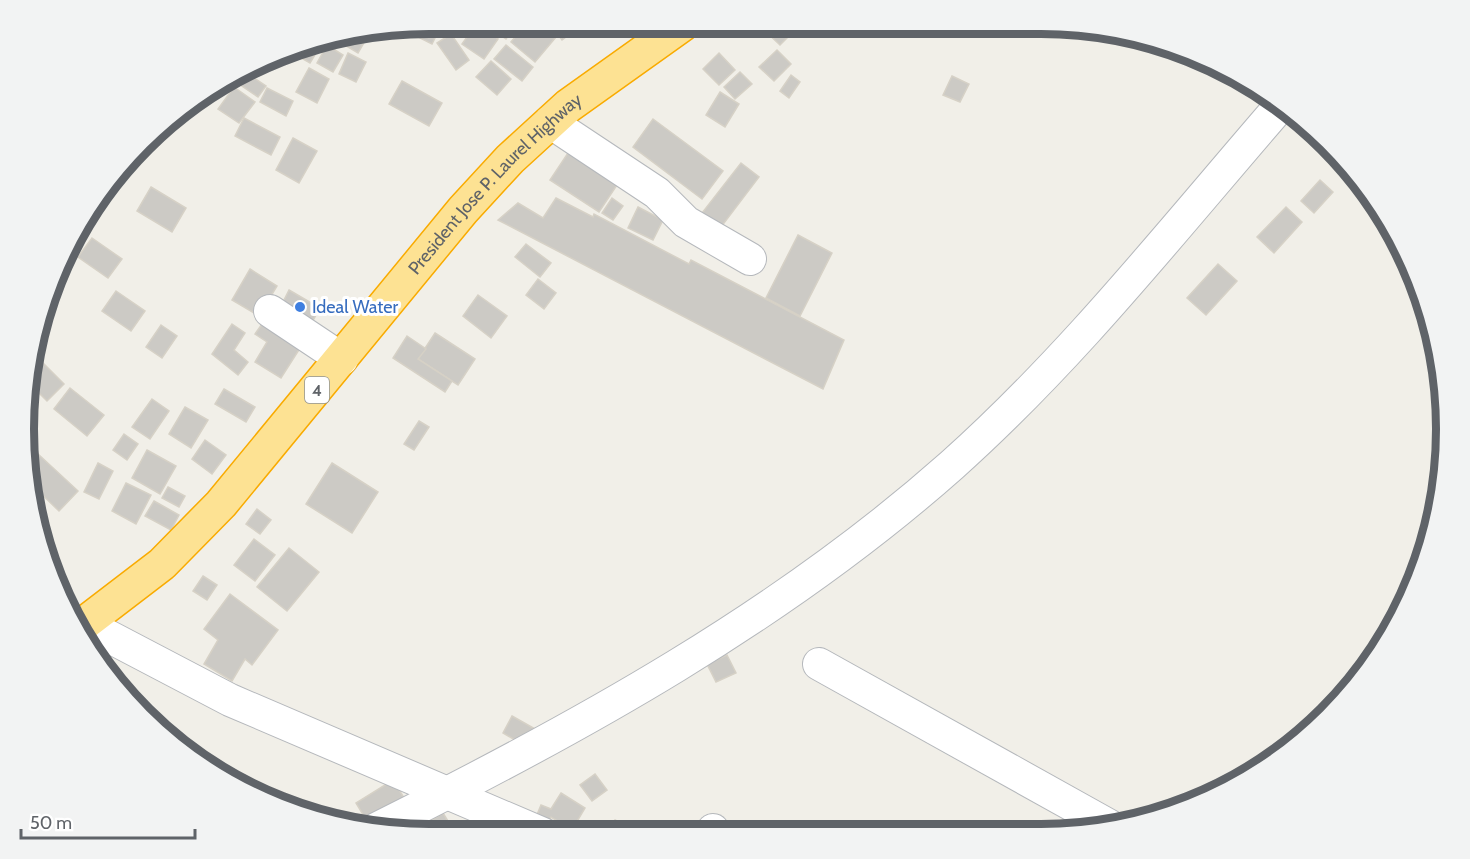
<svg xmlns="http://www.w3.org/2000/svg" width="1470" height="859" viewBox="0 0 1470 859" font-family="Cabin,sans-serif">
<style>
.building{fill:#cccac5;stroke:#d6d1c6;stroke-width:1.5}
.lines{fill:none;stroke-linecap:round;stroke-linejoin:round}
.minor-casing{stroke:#b5b8bc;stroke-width:34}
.highway-casing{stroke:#f9ab00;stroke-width:36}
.minor{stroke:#fff;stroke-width:32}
.highway{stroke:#fde293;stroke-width:33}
.shop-dot{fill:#3f7fe0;stroke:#fff;stroke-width:2}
.labels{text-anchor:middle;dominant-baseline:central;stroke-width:6;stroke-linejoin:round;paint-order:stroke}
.shield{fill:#fff;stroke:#8f9295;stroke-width:1.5}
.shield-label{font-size:16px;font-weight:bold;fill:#5f6368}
.street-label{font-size:18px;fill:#5f6368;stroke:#fff}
.shop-label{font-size:18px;fill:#366cbe;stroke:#fff;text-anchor:start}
.rim{fill:none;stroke:#5f6368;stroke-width:8}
</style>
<rect width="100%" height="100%" fill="#f1efe8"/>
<g class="building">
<path d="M430,24H442L432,44L410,33L413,27Z"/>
<path d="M476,24L498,39L484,59L462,44Z"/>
<path d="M484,24H517L506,39Z"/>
<path d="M526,24H541L556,37L535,62L511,42Z"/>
<path d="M550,24H582V25L562,40Z"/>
<path d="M587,24H603L592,32Z"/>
<path d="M766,24L800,25L780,45L762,28Z"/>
<path d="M369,34L358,53L338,41L339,39Z"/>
<path d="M451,34L469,60L456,70L437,43Z"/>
<path d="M317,42L321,45L310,63L289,51L299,45Z"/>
<path d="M327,45L343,55L333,72L317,63Z"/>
<path d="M506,45L533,67L522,81L494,59Z"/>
<path d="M777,50L791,64L774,81L759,67Z"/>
<path d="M348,53L366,62L356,82L339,74Z"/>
<path d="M719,53L735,70L719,85L703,69Z"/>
<path d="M491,61L511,79L497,95L476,77Z"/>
<path d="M309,68L329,79L317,103L296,92Z"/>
<path d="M740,72L752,84L735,99L724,87Z"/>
<path d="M247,73L266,86L258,97L239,84Z"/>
<path d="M791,75L800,82L789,98L780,91Z"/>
<path d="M952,76L969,84L960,102L943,95Z"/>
<path d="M402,81L442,103L429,126L389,104Z"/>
<path d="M234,87L255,102L239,123L218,109Z"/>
<path d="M267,88L293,101L286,116L260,102Z"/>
<path d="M720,92L739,104L725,127L706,115Z"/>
<path d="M244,118L280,137L271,155L235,136Z"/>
<path d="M653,119L723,171L702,199L633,147Z"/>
<path d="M293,138L317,151L299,183L276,170Z"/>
<path d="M576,141L625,173L599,212L550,180Z"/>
<path d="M741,163L759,177L721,227L702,213Z"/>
<path d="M1320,180L1333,192L1314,213L1301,201Z"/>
<path d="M151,187L186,208L172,232L137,211Z"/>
<path d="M556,198L593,217L594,214L689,264L691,260L844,340L823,389L498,220L518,203L543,218Z"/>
<path d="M612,198L623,206L613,220L602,213Z"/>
<path d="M638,207L663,220L653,240L628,228Z"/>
<path d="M1286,207L1302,222L1274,253L1257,237Z"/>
<path d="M798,235L832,253L800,316L766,298Z"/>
<path d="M92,238L122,259L108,278L78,257Z"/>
<path d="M526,244L551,263L540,277L515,257Z"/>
<path d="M1218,264L1237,281L1206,315L1187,298Z"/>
<path d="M250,269L277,286L259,316L232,300Z"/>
<path d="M538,279L556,293L544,309L526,295Z"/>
<path d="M289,290L320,308L311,324L281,306Z"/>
<path d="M116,291L145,311L131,331L102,311Z"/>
<path d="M478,295L507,316L491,338L463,316Z"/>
<path d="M267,317L304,342L281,378L255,362L267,342L255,334Z"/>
<path d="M232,324L245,333L234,350L248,362L238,375L212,354Z"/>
<path d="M161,325L177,336L162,358L146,347Z"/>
<path d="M435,333L475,359L458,385L418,359Z"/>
<path d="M407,336L426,349L418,359L452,381L445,392L393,358Z"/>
<path d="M35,355L64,384L47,401L32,386Z"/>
<path d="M70,388L104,415L87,436L54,409Z"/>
<path d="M224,389L255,407L246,422L215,404Z"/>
<path d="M152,399L169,411L150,439L132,427Z"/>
<path d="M185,407L208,420L191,448L169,434Z"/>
<path d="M419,421L429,427L414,450L404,444Z"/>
<path d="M124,434L138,444L127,460L113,450Z"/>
<path d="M205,440L226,455L212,474L192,459Z"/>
<path d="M147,450L176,466L160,494L132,478Z"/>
<path d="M38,454L78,491L59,511L30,483L27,466Z"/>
<path d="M98,463L113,471L99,499L84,492Z"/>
<path d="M332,463L378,492L352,533L306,504Z"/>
<path d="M126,483L151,495L136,524L112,511Z"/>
<path d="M168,487L185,496L179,507L162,498Z"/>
<path d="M154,501L179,515L171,530L145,516Z"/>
<path d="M257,509L271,520L260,534L246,524Z"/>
<path d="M254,539L275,555L255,581L234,565Z"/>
<path d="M289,548L319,572L287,611L257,587Z"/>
<path d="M203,576L217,585L207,600L193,591Z"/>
<path d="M230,594L278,630L252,665L245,659L232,681L204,664L218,640L204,629Z"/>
<path d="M727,655L736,673L716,682L707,664Z"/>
<path d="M512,716L537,730L527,747L503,733Z"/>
<path d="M595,774L607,790L592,801L580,785Z"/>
<path d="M393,780L409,806L371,828L356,803Z"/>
<path d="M561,793L585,808L572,830L551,817L546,828L534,822L541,805L551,809Z"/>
<path d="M443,813L451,826L439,834H418L415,830Z"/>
<path d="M615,820L643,834H609Z"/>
<path d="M468,822L476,834H450Z"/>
</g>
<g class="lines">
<defs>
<g id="minor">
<path d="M550,122L657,193L686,222L750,259"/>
<path d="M270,311L342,359"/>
<path d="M85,624L230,700L543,834"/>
<path d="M819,664L1110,826"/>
<path d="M376,829C579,728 782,616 952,465C1073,357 1175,227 1281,105"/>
<path d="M712,834L713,830"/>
</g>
<g id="highway">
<path id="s1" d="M81,626L162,564L221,504L463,210L510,159L568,106L683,24"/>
</g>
</defs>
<use href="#minor" class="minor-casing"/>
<use href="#highway" class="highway-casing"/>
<use href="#minor" class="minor"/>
<use href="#highway" class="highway"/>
</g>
<circle class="shop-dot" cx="300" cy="307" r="6"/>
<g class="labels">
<rect class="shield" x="305" y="377" width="24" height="26" rx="4.5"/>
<g class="shield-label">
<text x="317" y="390">4</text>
</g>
<g class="street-label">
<text stroke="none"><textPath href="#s1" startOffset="608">President Jose P. Laurel Highway</textPath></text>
</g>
<g class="shop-label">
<text x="312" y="307">Ideal Water</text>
</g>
</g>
<path d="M0 0H1470V859H0ZM429 34H1041A395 395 0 0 1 1436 429V429A395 395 0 0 1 1041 824H429A395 395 0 0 1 34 429V429A395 395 0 0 1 429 34Z" fill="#f2f3f3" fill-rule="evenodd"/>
<path class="rim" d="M429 34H1041A395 395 0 0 1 1436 429V429A395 395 0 0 1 1041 824H429A395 395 0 0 1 34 429V429A395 395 0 0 1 429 34Z"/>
<path d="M21 829v9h174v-9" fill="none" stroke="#5f6368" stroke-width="3"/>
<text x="30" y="829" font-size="18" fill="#5f6368" stroke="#ffffff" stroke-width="4.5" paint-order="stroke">50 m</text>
</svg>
